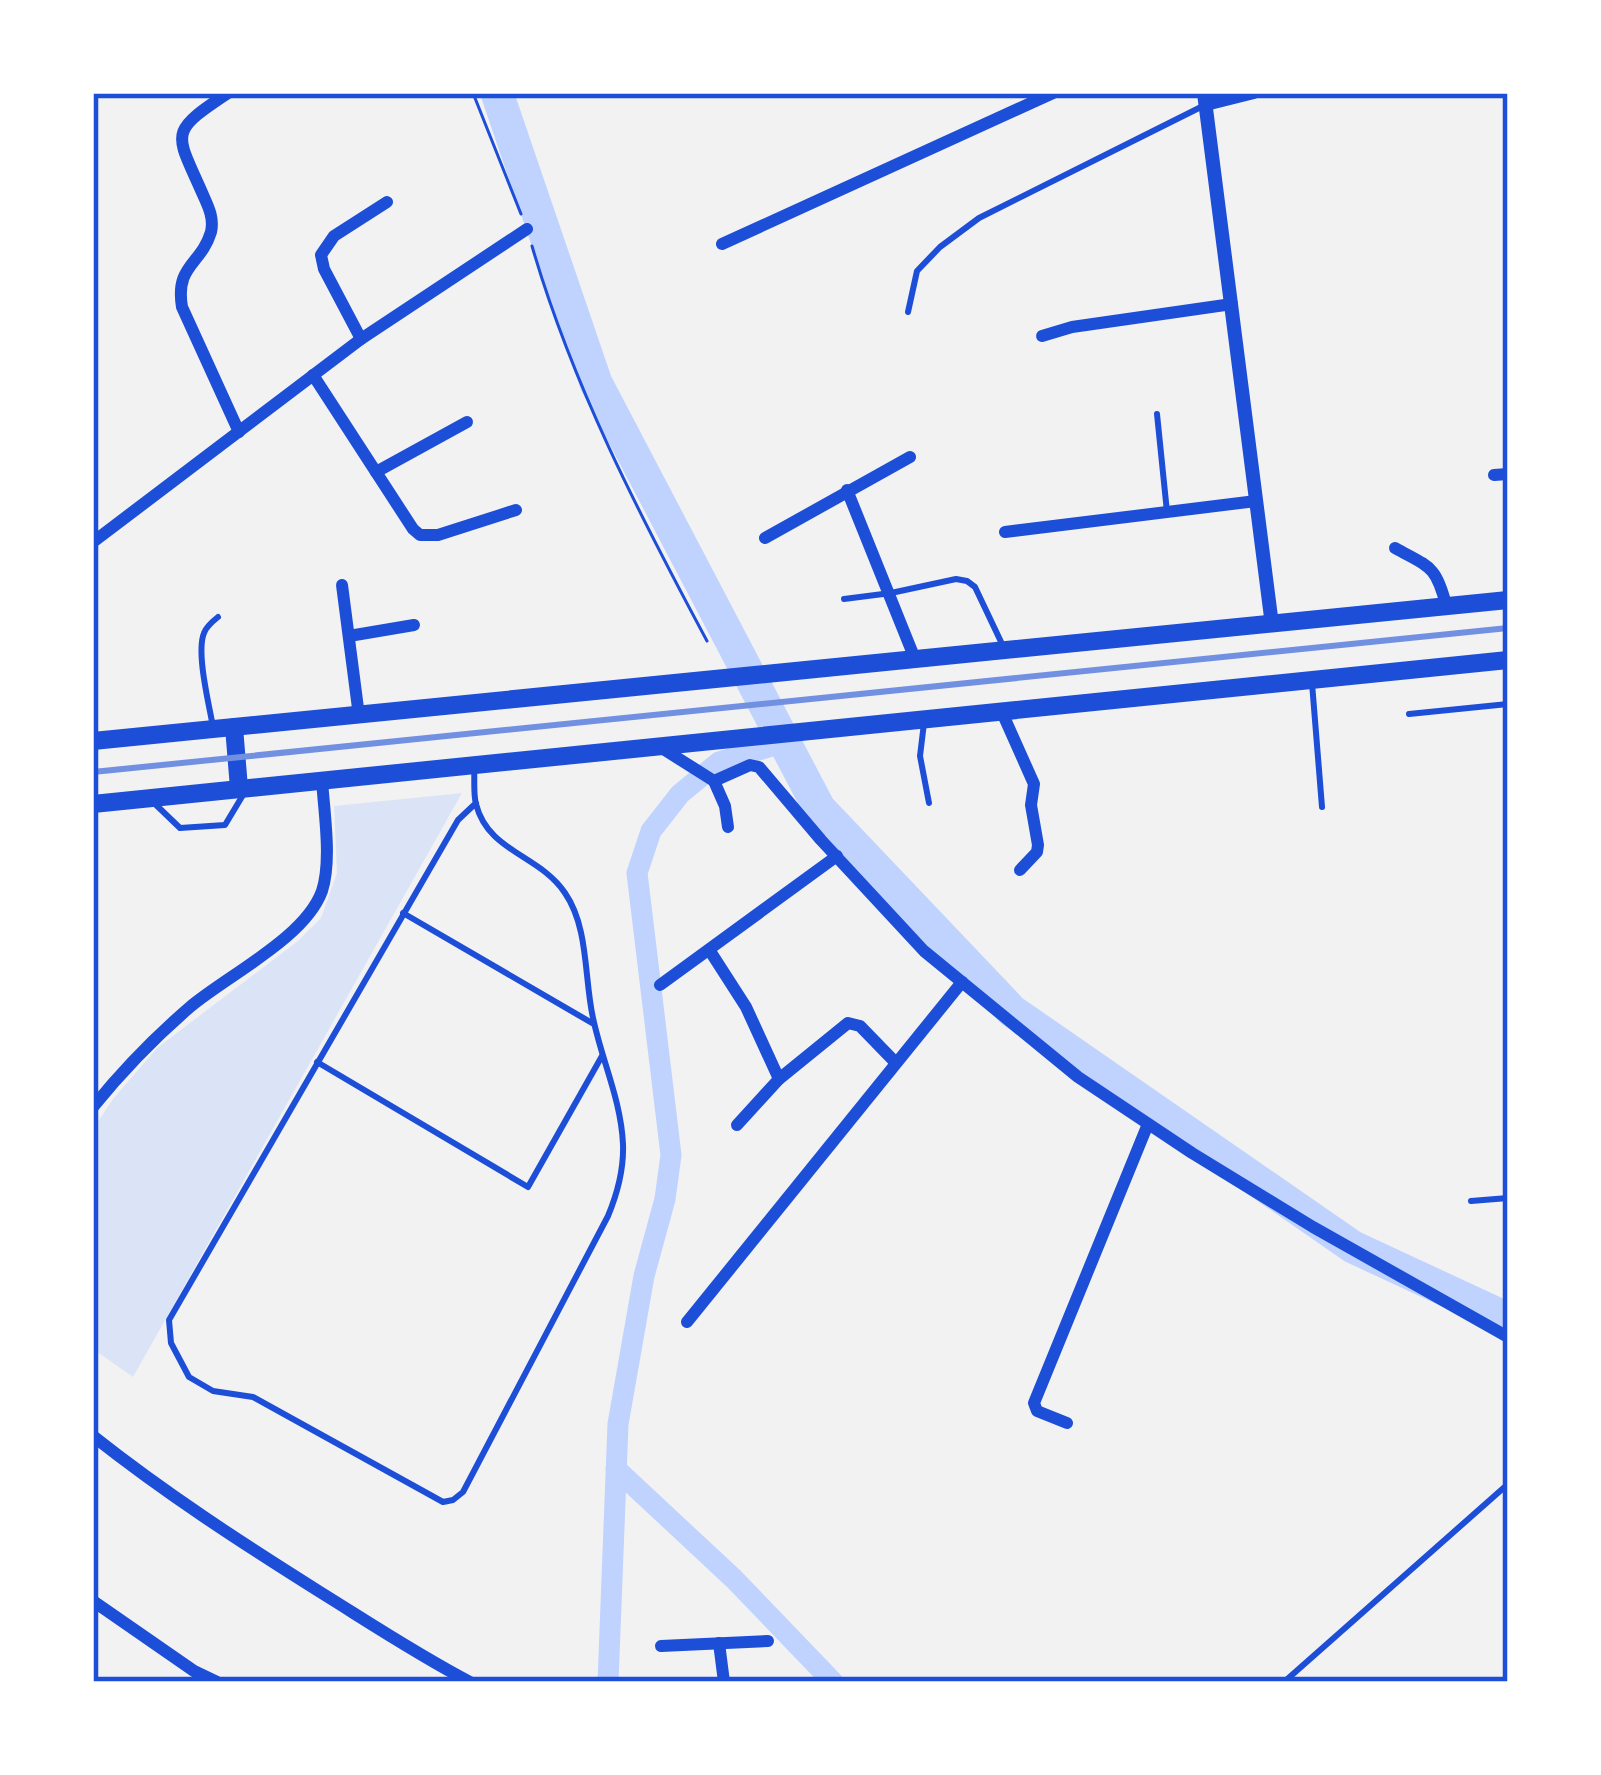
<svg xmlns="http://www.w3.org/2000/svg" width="1601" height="1775" viewBox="0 0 1601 1775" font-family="Overpass,sans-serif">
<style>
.green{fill:#dbe4f7}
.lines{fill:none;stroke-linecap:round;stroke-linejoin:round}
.canal{stroke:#bfd3fe;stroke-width:21}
.river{stroke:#bfd3fe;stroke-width:33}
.path{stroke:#1d4ed8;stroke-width:3}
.service{stroke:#1d4ed8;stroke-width:6}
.minor{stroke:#1d4ed8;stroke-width:12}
.tertiary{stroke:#1d4ed8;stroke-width:14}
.trunk{stroke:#1d4ed8;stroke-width:18}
.rail{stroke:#7290e2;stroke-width:6}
.neatline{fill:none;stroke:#1d4ed8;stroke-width:4.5}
</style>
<rect width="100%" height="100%" fill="#f2f2f2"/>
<path class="green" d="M462,793L133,1377L93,1349V1129L113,1099L157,1048L298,941L321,918L337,873L334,806Z"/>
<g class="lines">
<g class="canal">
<path d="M616,1469L734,1579L833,1682"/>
<path d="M608,1682L618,1424L644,1276L665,1199L671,1155L637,873L651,831L680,794L719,762L785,742"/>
</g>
<path class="river" d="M497,93L596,383L819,808L1012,1011L1353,1247L1508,1319"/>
<g class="path">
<path d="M473,93L521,214"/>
<path d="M532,246C572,384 639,514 707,641"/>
</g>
<g class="service">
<path d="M908,312L917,271L940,247L979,218L1203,106"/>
<path d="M1157,414L1167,512"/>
<path d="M844,599L891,593L956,579L967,581L975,587L1003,646"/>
<path d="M1312,683L1322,807"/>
<path d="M1409,714L1508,704"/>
<path d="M924,723L920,756L929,803"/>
<path d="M213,727C209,704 196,653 204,633C206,627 213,621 218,617"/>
<path d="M474,767C475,779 473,793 476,804C488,852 540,855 565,893C589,928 584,978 593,1018C602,1061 621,1100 623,1144C624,1170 618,1192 608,1216L463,1492L453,1500L443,1502L253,1397L213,1391L189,1377L171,1343L169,1320L458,820L476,803"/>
<path d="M153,802L180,828L225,825L243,795"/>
<path d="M403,913L592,1023"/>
<path d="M317,1062L528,1187L602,1056"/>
<path d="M1471,1201L1508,1198"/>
<path d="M1284,1682L1508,1484"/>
</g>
<g class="minor">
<path d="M228,93C166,134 176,132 204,197C209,208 214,219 211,232C201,265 175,265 182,307L239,432"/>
<path d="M1206,105L1254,93"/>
<path d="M722,244L1053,93"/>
<path d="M1042,336L1072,327L1232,304"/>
<path d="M361,339L324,269L321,255L334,236L387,202"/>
<path d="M313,375L413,529L420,535H438L516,510"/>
<path d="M376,472L467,422"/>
<path d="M1494,475L1508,474"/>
<path d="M847,490L915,659"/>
<path d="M1005,532L1256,501"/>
<path d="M765,538L910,457"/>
<path d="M93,542L361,339L527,229"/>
<path d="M1395,548C1429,567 1436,565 1446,605"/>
<path d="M342,585L359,716"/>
<path d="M349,636L414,625"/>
<path d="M1001,710L1034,784L1031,805L1038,845L1037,852L1020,870"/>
<path d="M657,745L714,781L750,765L759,767L821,840L924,951L1078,1077L1192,1153L1313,1227L1508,1337"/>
<path d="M714,781L725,806L728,827"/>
<path d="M710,951L746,1007L779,1079L737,1125"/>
<path d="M660,985L837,856"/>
<path d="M779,1079L848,1023L860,1026L895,1062"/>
<path d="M93,1107C123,1070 154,1038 190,1007C228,975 305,938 322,891C332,860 324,812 322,780"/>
<path d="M687,1322L962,982"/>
<path d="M1067,1423L1037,1411L1034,1403L1148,1124"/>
<path d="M93,1436C165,1493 242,1543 320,1592C370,1623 418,1655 470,1682"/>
<path d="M93,1601L194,1671L217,1682"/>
<path d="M719,1643L724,1682"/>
<path d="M661,1646L768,1641"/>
</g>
<path class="tertiary" d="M1204,93L1272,625"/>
<g class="trunk">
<path d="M234,727L239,788"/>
<path d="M93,741L1508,600"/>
<path d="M93,804L1508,660"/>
</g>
<path class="rail" d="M93,772L1508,628"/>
</g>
<rect width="1601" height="1775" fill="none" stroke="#ffffff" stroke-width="192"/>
<rect x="96" y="96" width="1409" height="1583" class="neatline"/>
</svg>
